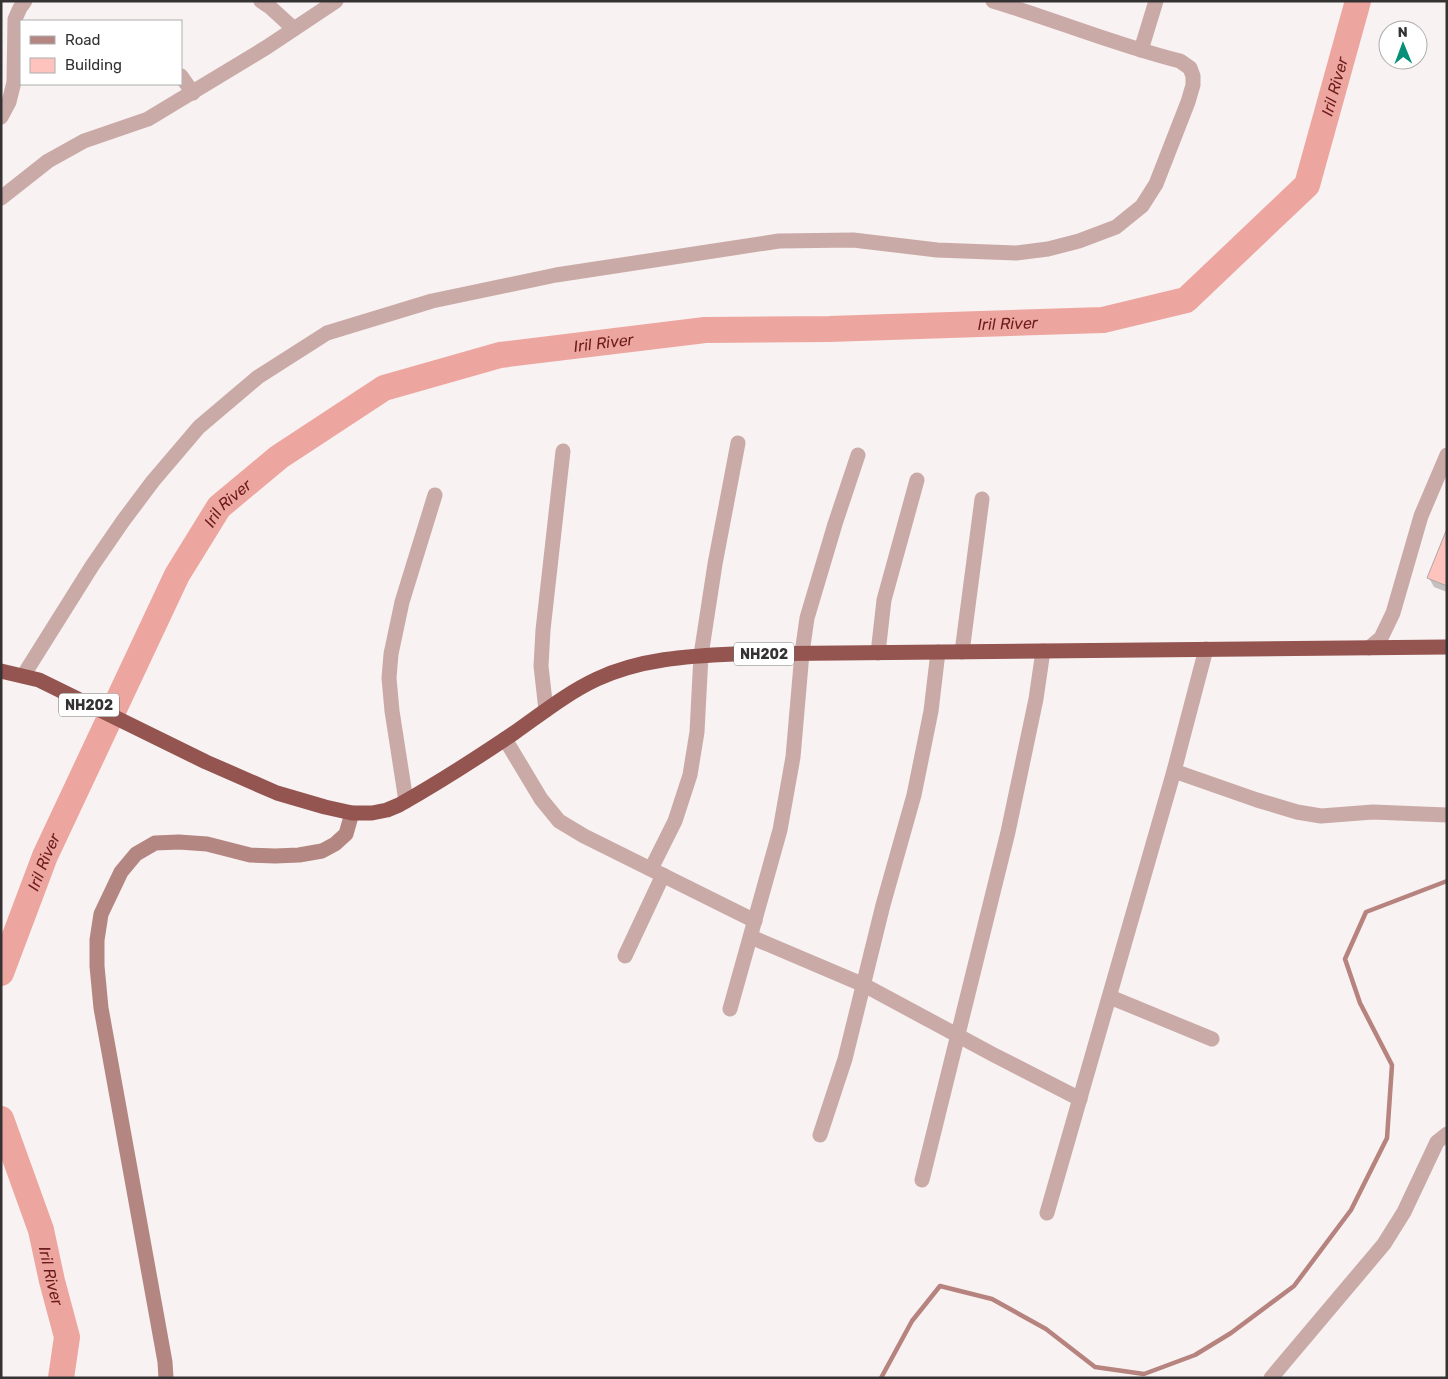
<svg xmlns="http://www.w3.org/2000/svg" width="1448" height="1379" viewBox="0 0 1448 1379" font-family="Rubik,sans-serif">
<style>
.shadow{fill:#0003}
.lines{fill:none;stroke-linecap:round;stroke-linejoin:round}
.stream{stroke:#b6837e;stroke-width:4.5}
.river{stroke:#eda69f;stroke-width:26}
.building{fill:#fec3bd;stroke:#ada7a7}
.street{stroke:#caaaa7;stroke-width:15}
.secondary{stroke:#b48681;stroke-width:15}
.highway{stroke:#945450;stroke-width:15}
.labels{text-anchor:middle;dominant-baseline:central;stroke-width:5;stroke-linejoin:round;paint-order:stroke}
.shield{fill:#fff;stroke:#717070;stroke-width:1}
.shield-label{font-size:14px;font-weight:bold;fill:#343232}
.water-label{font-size:16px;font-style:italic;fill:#6c1a1b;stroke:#fff}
</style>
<rect width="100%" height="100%" fill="#f8f2f2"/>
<path class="shadow" d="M1447,534V592L1434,587L1429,578Z"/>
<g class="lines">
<path class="stream" d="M881,1378L912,1321L940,1286L992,1299L1046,1329L1095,1367L1144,1374L1195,1355L1231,1333L1294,1286L1351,1210L1387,1138L1392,1065L1360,1003L1345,959L1366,912L1447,881"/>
<g class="river">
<path id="s1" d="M1,973L45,856L177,575L219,507L279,457L384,388L500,355L705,330L829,329L1103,320L1186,300L1307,185L1358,1"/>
<path id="s2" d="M1,1119L41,1230L52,1281L67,1337L61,1378"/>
</g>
</g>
<path class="building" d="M1446,531H1447V586L1427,578Z"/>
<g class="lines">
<g class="street">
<path d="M261,1L270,7L294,29"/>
<path d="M1141,50L1156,1"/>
<path d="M181,76L193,93"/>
<path d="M1,117L9,102L14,82L15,19L20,8L25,1"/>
<path d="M1,198L48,161L84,141L148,119L267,47L336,1"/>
<path d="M1369,648L1381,638L1393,613L1421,516L1447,455"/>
<path d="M962,652L982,499"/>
<path d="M878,653L884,600L917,480"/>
<path d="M23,676L92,566L123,521L153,481L199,427L258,377L327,333L432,301L556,275L779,241L853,240L937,250L1016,253L1048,249L1079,241L1116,227L1142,206L1156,184L1188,102L1193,85V76L1190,68L1180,61C1116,45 1056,20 993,1"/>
<path d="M546,710L541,666L543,630L563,451"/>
<path d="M505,739L541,799L559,821L584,836L755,921"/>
<path d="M1174,771L1257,800L1297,812L1321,816L1373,812L1447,815"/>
<path d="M406,801L392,711L389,678L391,654L402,602L435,495"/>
<path d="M651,869L675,821L690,775L697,732L701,655L715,564L738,443"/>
<path d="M751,937L864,985L994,1055L1080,1099"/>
<path d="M625,956L663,875"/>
<path d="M1110,997L1212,1039"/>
<path d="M730,1009L780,830L793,757L802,653L807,618L835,524L858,455"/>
<path d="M820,1135L845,1059L883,905L914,795L931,711L938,652"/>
<path d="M922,1180L1008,832L1036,699L1043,651"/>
<path d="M1047,1213L1174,771L1206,649"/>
<path d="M1271,1378L1384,1244L1404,1212L1437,1142L1447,1134"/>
</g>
<path class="secondary" d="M166,1378L165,1362L101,1008L97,966V940L101,914L121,872L136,854L155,843L179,842L207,844L250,855L275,856L299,855L322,851L335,844L346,834L352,813"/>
<path class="highway" d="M1,671L39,680L206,762L277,793L325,807L352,813H372L387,810L399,805C438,783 477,758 514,733C541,714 567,693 597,679C640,659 687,656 734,654L1447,647"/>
</g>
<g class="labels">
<g class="shield">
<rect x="734" y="642.5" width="60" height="23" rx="4"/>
<rect x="59" y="693.5" width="60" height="23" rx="4"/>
</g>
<g class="shield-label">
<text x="764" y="654">NH202</text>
<text x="89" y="705">NH202</text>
</g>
<g class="water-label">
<text stroke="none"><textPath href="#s1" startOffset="1799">Iril River</textPath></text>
<text stroke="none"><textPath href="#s1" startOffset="1349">Iril River</textPath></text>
<text stroke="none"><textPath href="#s1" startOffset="944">Iril River</textPath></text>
<text stroke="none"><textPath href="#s1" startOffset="524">Iril River</textPath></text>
<text stroke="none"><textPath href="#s1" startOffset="119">Iril River</textPath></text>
<text stroke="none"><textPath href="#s2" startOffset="165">Iril River</textPath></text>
</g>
</g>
<rect width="1448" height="1379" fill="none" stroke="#343232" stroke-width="5"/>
<rect x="20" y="20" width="162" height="65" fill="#ffffff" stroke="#aeadad"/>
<rect x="30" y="36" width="25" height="8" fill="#b48681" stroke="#aeadad"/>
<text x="65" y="45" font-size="15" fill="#343232">Road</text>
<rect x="30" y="58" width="25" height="15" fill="#fec3bd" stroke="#aeadad"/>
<text x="65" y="70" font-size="15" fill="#343232">Building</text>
<g transform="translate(1403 45) rotate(359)"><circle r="24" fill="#ffffff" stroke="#aeadad"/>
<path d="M0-4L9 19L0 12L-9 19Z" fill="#088f77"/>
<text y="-8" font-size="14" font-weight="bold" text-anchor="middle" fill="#343232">N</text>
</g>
</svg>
